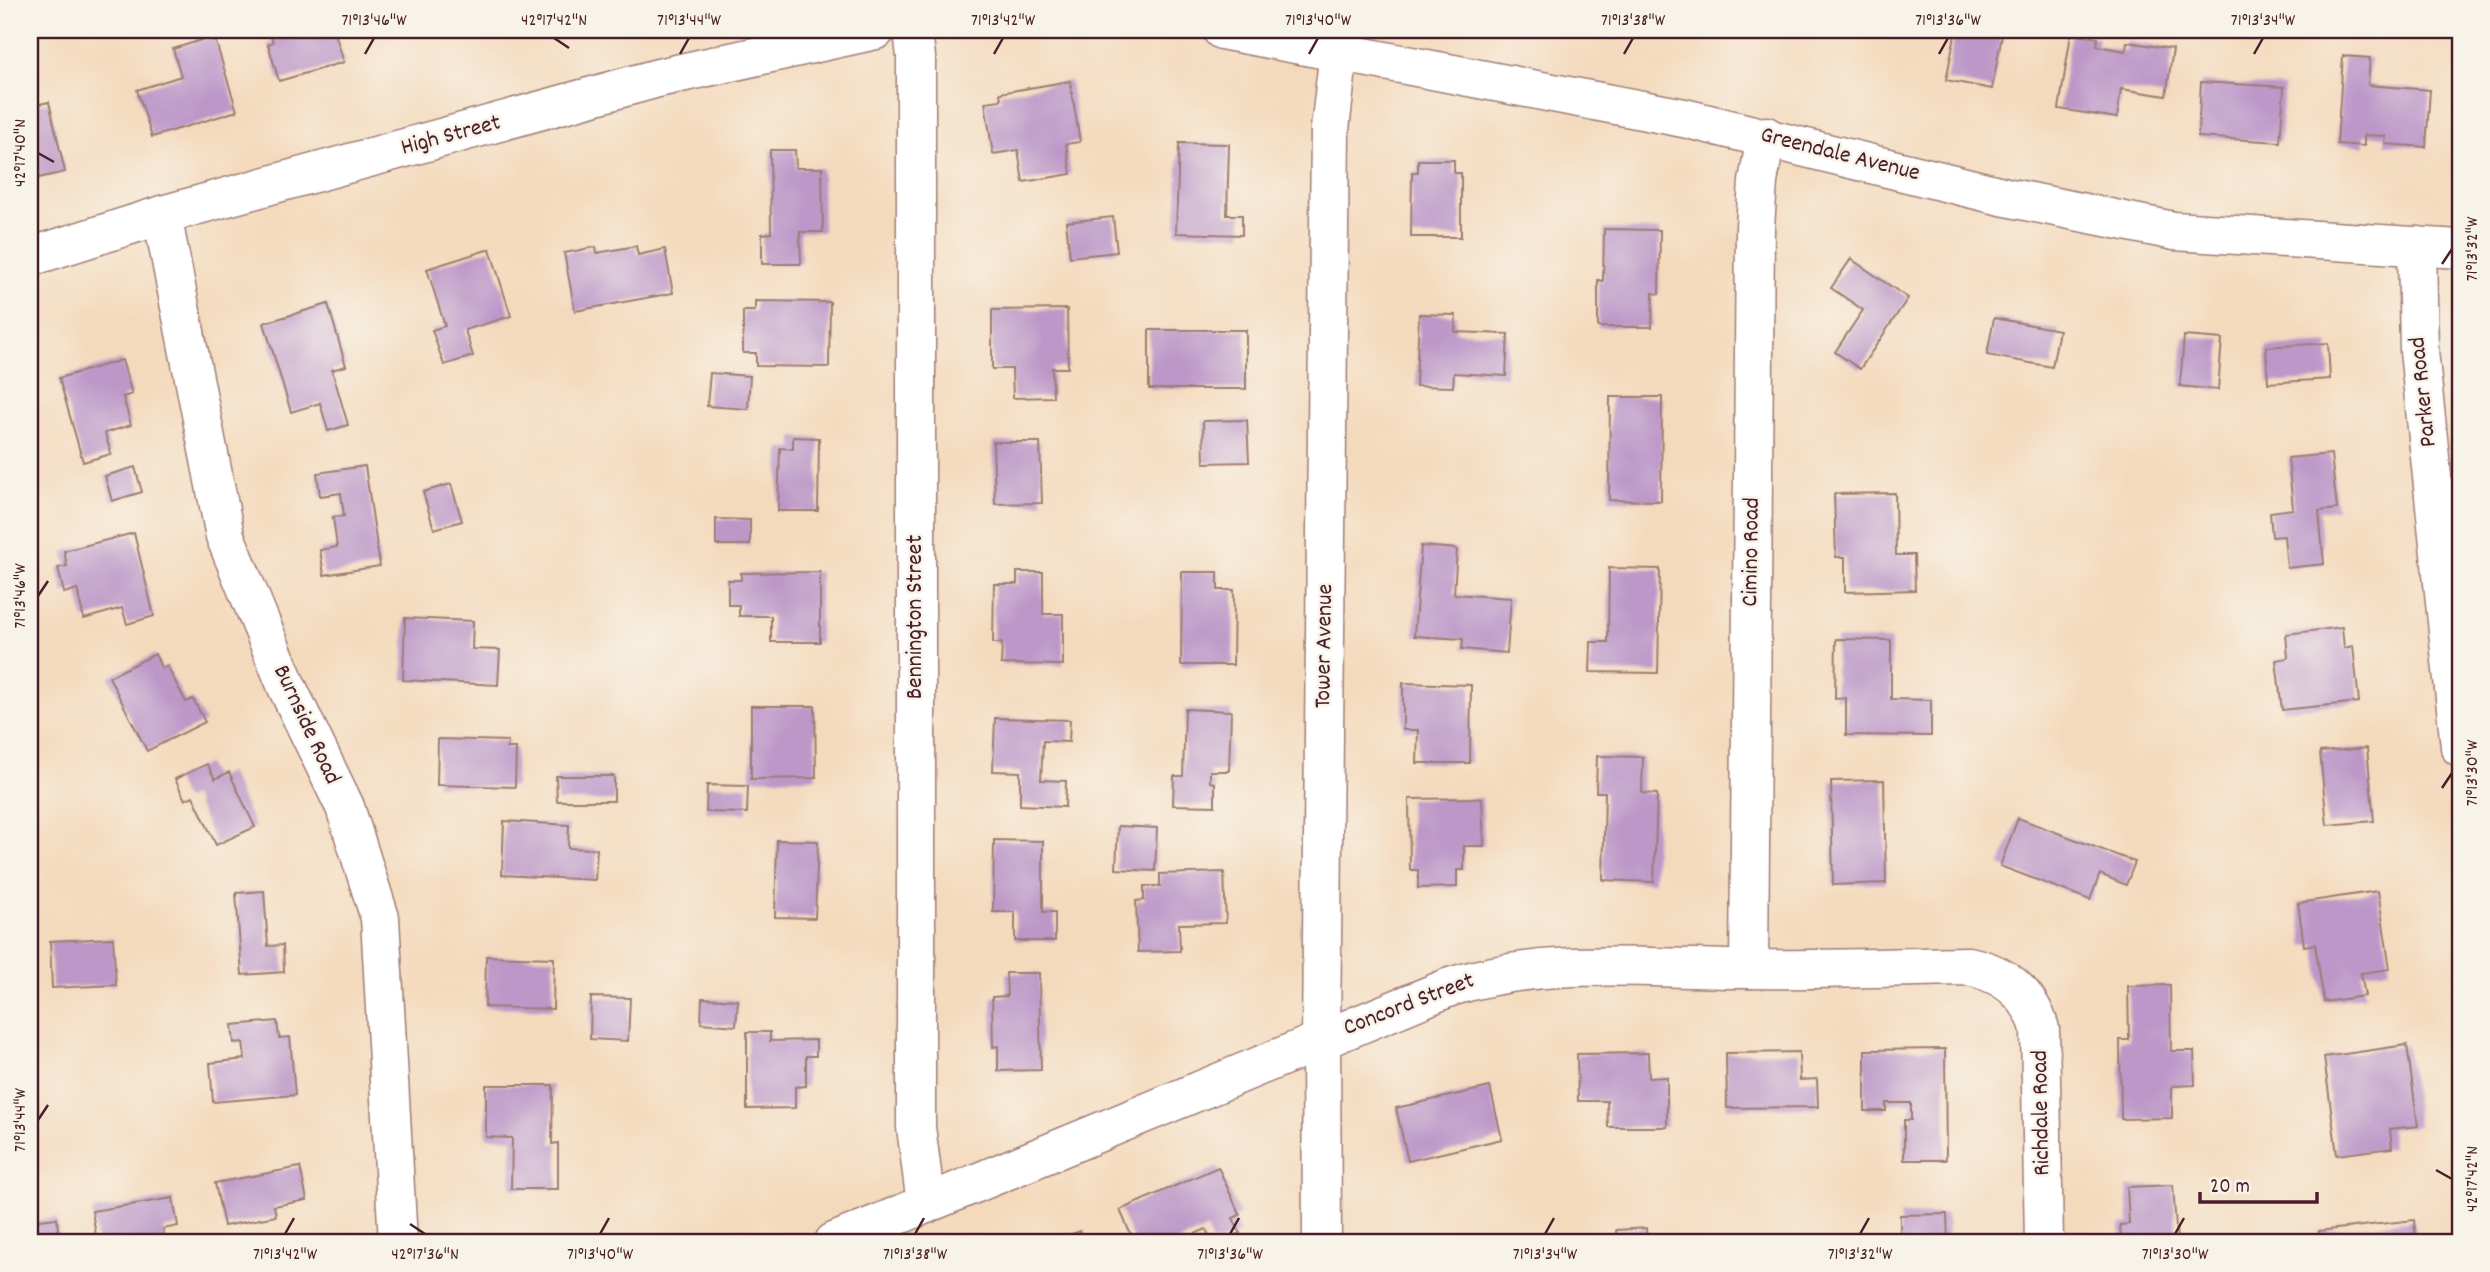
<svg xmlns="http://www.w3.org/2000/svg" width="2490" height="1272" viewBox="0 0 2490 1272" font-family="Dekko,sans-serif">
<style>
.building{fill:#bc97c8}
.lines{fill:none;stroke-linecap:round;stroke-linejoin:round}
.minor-casing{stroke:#9f7c74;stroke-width:41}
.tertiary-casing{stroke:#9f7c74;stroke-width:41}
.minor{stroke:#fff;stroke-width:38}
.tertiary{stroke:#fff;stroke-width:38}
.ticks{fill:none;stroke:#4a1f2b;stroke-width:2.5}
.labels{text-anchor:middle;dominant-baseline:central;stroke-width:5;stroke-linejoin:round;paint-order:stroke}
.street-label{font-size:24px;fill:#4a1f2b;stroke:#f7f3e8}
.neatline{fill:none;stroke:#4a1f2b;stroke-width:2.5}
.ticks-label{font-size:18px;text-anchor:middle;fill:#4a1f2b}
</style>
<rect width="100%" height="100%" fill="#f7f3e8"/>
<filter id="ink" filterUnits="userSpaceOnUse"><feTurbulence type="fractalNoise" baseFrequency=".0143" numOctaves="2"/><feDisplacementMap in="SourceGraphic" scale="14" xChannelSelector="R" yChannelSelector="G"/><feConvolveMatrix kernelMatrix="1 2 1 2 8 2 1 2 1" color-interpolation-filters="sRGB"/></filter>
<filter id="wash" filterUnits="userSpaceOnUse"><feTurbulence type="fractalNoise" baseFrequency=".00686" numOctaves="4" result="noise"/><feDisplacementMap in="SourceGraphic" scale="28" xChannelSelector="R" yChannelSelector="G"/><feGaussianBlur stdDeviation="1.57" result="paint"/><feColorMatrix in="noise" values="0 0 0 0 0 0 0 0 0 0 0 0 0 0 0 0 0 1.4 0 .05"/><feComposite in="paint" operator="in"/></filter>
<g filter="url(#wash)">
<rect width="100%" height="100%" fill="#f4dabd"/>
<g id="blocks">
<g class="building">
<path d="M269,30H334L344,62L279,81L268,44L273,42Z"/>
<path d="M1956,30H2003L1992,89L1946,80Z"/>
<path d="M2071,34L2098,38L2097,46L2126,51L2127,42L2173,49L2166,96L2121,89L2117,118L2059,109Z"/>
<path d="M214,36L237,111L152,137L137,90L181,76L173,49Z"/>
<path d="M2343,56L2370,58L2368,85L2430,90L2426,147L2385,144L2386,136L2364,135V146L2337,144Z"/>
<path d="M1070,81L1080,142L1066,144L1071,174L1023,182L1018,150L993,154L985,102L1001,100L1000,93Z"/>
<path d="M2201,82L2284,87L2280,142L2198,137Z"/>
<path d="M49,102L65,172L30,180V106Z"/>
<path d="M1179,143L1229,144L1227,215H1242V235L1176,233Z"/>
<path d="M770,150H795L796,168H822L823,232H800L801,264H762V234L771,233Z"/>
<path d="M1418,160H1454V173H1461V237H1411L1412,172H1418Z"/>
<path d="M1113,217L1117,252L1070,257L1066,222Z"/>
<path d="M1604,229L1660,230L1659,294L1653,293L1652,327H1598V280L1603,281Z"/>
<path d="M636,246L638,255L665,249L673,293L575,311L564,253L596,247L597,253Z"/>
<path d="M490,249L511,316L465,330L473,356L444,365L432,330L445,326L427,269Z"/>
<path d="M1851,259L1908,298L1860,369L1835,352L1863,310L1831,288Z"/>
<path d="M755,301L830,302L829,367L756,366V353H743V311H755Z"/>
<path d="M328,304L346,366L332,370L348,425L328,431L320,403L291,412L264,323Z"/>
<path d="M1067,309L1068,368H1052L1053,397L1013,398L1012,369H992V310Z"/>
<path d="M1419,314L1456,315L1455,332L1508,334L1506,376L1454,373L1453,387L1416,386Z"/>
<path d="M1994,318L2059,330L2052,367L1987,355Z"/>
<rect x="1149" y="330" width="97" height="59"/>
<path d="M2184,336L2222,339L2218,390L2180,386Z"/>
<path d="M2328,343L2330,379L2268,383L2266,347Z"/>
<path d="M122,360L132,394L123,397L131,425L105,433L111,454L83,462L59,378Z"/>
<path d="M710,373L750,376L748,409L707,406Z"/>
<path d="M1610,397H1662L1661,501L1609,500Z"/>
<path d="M1247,420L1249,462L1204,463L1203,421Z"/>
<path d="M793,437L819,438L818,511H778L780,448L793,449Z"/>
<path d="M993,442H1040L1042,503L995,504Z"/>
<path d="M2331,454L2337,509L2319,511L2324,564L2287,568L2284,536L2272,537L2270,512L2293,509L2288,458Z"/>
<path d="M365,466L380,566L324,575L320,550L337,547L333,517L344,516L341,493L320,496L317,473Z"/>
<path d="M135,467L142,492L112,501L105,476Z"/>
<path d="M451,484L462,521L434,529L423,492Z"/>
<path d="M1895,493L1896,555H1914L1915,590L1845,592V557H1836L1834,494Z"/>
<path d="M716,519L750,520V545H716Z"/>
<path d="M134,533L154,616L127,624L122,608L84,619L77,589L64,593L58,568L67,566L64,551Z"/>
<path d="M1421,546L1457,549L1454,594L1511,598L1507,653L1462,649L1463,639L1414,636Z"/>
<path d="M1609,568L1660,569L1658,673L1590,672L1591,642H1608Z"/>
<path d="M820,572V642H771V616H739V605H728V580H741V573Z"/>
<path d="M1017,572H1043V614H1063V665L1001,664L1002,643H993L994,584H1017Z"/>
<path d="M1182,572H1218V590H1234L1233,665H1181Z"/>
<path d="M405,618L473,621L472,649L500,650L498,685L403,680Z"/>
<path d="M2342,627L2344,648L2353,646L2359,702L2282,710L2276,660L2288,658L2286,634Z"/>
<path d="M1836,639L1891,640V699L1931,700V736L1846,735V698L1835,699Z"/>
<path d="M155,654L162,669L167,666L186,702L193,699L205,722L147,751L109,677Z"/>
<path d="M1403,683L1471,685L1470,763H1417L1418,730H1403Z"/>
<path d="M751,706H815L816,778L751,779Z"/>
<path d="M1185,709L1231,711L1229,771H1210V782L1215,783V806L1173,805L1174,776H1183Z"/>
<path d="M995,718L1070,720L1069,742L1043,741L1041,780L1066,781L1065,807L1020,805V772L993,771Z"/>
<path d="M438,739L508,741L507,748H516L515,787L437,785Z"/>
<path d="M2367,748L2374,821L2327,825L2320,752Z"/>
<path d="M1597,756L1643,757L1642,793L1657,794L1654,882L1603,880L1605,792H1596Z"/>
<path d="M207,764L215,779L229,772L255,827L216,845L193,796L185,800L175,779Z"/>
<path d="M556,776H614V801H557Z"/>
<path d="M1884,780L1886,883L1833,885L1831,781Z"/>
<path d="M707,785L748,786L747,813L706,812Z"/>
<path d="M1482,798L1484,846H1464V870H1457V887L1418,888V870H1410L1409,799Z"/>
<path d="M2018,818L2135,862L2126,885L2100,874L2090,900L2000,866Z"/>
<path d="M504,821L569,825L568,848L597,849L595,880L502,875Z"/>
<path d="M1118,826L1157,828L1155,871L1116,869Z"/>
<path d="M777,840L818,841L815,918L775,917Z"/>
<path d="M994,840L1043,841V912H1055V941H1015V912H993Z"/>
<path d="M1224,872L1226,923L1179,924L1180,951L1138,952L1136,901L1144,900V886H1160V874Z"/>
<path d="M264,891L268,946L283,945L284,972L242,975L236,893Z"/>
<path d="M2378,891L2390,969L2361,973L2365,996L2324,1002L2315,944L2304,946L2298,903Z"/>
<path d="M113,938L116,985L52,988L50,941Z"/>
<path d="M486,956L554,958L553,1009L485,1007Z"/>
<path d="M1006,973H1039L1041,1070L998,1071V1046L993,1047L992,997L1007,996Z"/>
<path d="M2170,985L2171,1051H2194L2195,1085L2172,1086V1118L2121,1119L2120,1040H2129L2128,986Z"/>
<path d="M591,997L630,998L628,1041L590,1039Z"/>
<path d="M702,998L738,1000L736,1026L701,1023Z"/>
<path d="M277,1021L279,1038L290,1037L295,1095L213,1102L210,1063L245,1059L243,1042L234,1043L232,1025Z"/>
<path d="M747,1032H770V1041L816,1040V1056H806V1086L795,1087V1108L747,1109Z"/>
<path d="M2407,1045L2418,1126L2390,1129L2392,1148L2337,1155L2324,1057Z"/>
<path d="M1945,1049L1946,1160H1904V1120H1911V1103H1886V1111H1865V1050Z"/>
<path d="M1799,1052L1800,1080L1817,1079L1818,1107L1727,1108L1726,1053Z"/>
<path d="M1648,1053L1649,1078L1667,1077V1127H1608L1607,1101H1578L1577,1054Z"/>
<path d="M486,1085H553L552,1144L558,1143V1189H511L512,1138L486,1137Z"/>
<path d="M1490,1087L1502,1139L1408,1161L1396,1108Z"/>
<path d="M300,1167L307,1200L274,1206L276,1216L224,1226L215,1183Z"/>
<path d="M1218,1167L1240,1215L1233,1218L1240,1233L1220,1242H1212L1206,1229L1177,1242H1134L1120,1210Z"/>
<path d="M2173,1185L2177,1242H2121L2120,1225L2129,1224L2127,1187Z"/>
<path d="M173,1198L178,1226L163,1229L165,1242H97L92,1211Z"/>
<path d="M1947,1214L1948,1242H1900V1215Z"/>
<path d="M57,1218L59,1242H30V1221Z"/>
<path d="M2414,1220L2416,1242H2320L2319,1231Z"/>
<path d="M1646,1228L1647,1242H1617L1616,1230Z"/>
<path d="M1080,1231L1085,1242H1053Z"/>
</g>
</g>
</g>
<g filter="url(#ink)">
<use href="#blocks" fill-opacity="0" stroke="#9f7c74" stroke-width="2"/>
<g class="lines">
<defs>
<g id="minor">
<path d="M913,30L916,57V1127L926,1204"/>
<path d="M162,215L225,536L287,687L345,807L380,918L398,1242"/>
<path d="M2417,246L2419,351L2460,747"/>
<path d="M1749,969L1755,227L1758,182L1766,136"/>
<path d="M834,1242L1450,987C1547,956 1648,969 1748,969C1821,970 1895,967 1968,966C2004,973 2030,993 2040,1029L2044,1242"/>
<path d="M1322,1242L1321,1039L1330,129L1339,51"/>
</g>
<g id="tertiary">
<path d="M1222,30L1684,118L2006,197L2174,231L2460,249"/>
<path d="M30,257L162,215L658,78L876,30"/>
</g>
</defs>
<use href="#minor" class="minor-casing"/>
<use href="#tertiary" class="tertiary-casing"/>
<use href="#minor" class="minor"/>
<use href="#tertiary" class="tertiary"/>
</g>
</g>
<path class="ticks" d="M554,38L569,48M365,54L374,38M680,54L689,38M994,54L1003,38M1309,54L1318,38M1624,54L1633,38M1939,54L1948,38M2254,54L2263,38M38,153L54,162M2442,264L2452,249M38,596L48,581M2442,788L2452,773M38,1120L48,1105M2436,1170L2452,1179M410,1224L425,1234M285,1234L294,1218M600,1234L609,1218M915,1234L924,1218M1230,1234L1239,1218M1545,1234L1554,1218M1860,1234L1869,1218M2175,1234L2184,1218"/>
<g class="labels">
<g class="street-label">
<text transform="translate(451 136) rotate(-15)">High Street</text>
<text transform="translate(1840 155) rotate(14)">Greendale Avenue</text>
<text transform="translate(2424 392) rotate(-96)">Parker Road</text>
<text transform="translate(1752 552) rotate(-89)">Cimino Road</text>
<text transform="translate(916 617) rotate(-90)">Bennington Street</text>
<text transform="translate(1325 646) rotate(-89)">Tower Avenue</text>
<text transform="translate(306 725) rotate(65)">Burnside Road</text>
<text transform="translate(1409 1005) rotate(-21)">Concord Street</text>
<text transform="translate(2042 1113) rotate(-91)">Richdale Road</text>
</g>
</g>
<rect width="2490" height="1272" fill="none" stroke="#f7f3e8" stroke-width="77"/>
<path d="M2200 1192v10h117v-10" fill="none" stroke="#4a1f2b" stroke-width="3.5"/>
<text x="2210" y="1192" font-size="21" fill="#4a1f2b" stroke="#f7f3e8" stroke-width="5" paint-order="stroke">20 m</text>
<rect x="38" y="38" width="2414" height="1196" class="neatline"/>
<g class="ticks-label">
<text x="374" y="25">71°13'46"W</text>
<text x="554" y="25">42°17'42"N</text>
<text x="689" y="25">71°13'44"W</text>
<text x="1003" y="25">71°13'42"W</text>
<text x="1318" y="25">71°13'40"W</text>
<text x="1633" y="25">71°13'38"W</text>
<text x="1948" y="25">71°13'36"W</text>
<text x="2263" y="25">71°13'34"W</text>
<text transform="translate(19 153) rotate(-90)" y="6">42°17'40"N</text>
<text transform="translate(2471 249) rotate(-90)" y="6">71°13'32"W</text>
<text transform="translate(19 596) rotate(-90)" y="6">71°13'46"W</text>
<text transform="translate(2471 773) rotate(-90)" y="6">71°13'30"W</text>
<text transform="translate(19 1120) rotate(-90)" y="6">71°13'44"W</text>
<text transform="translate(2471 1179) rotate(-90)" y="6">42°17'42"N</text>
<text x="285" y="1259">71°13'42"W</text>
<text x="425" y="1259">42°17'36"N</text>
<text x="600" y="1259">71°13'40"W</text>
<text x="915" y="1259">71°13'38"W</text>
<text x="1230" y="1259">71°13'36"W</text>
<text x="1545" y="1259">71°13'34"W</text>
<text x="1860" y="1259">71°13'32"W</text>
<text x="2175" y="1259">71°13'30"W</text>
</g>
</svg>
